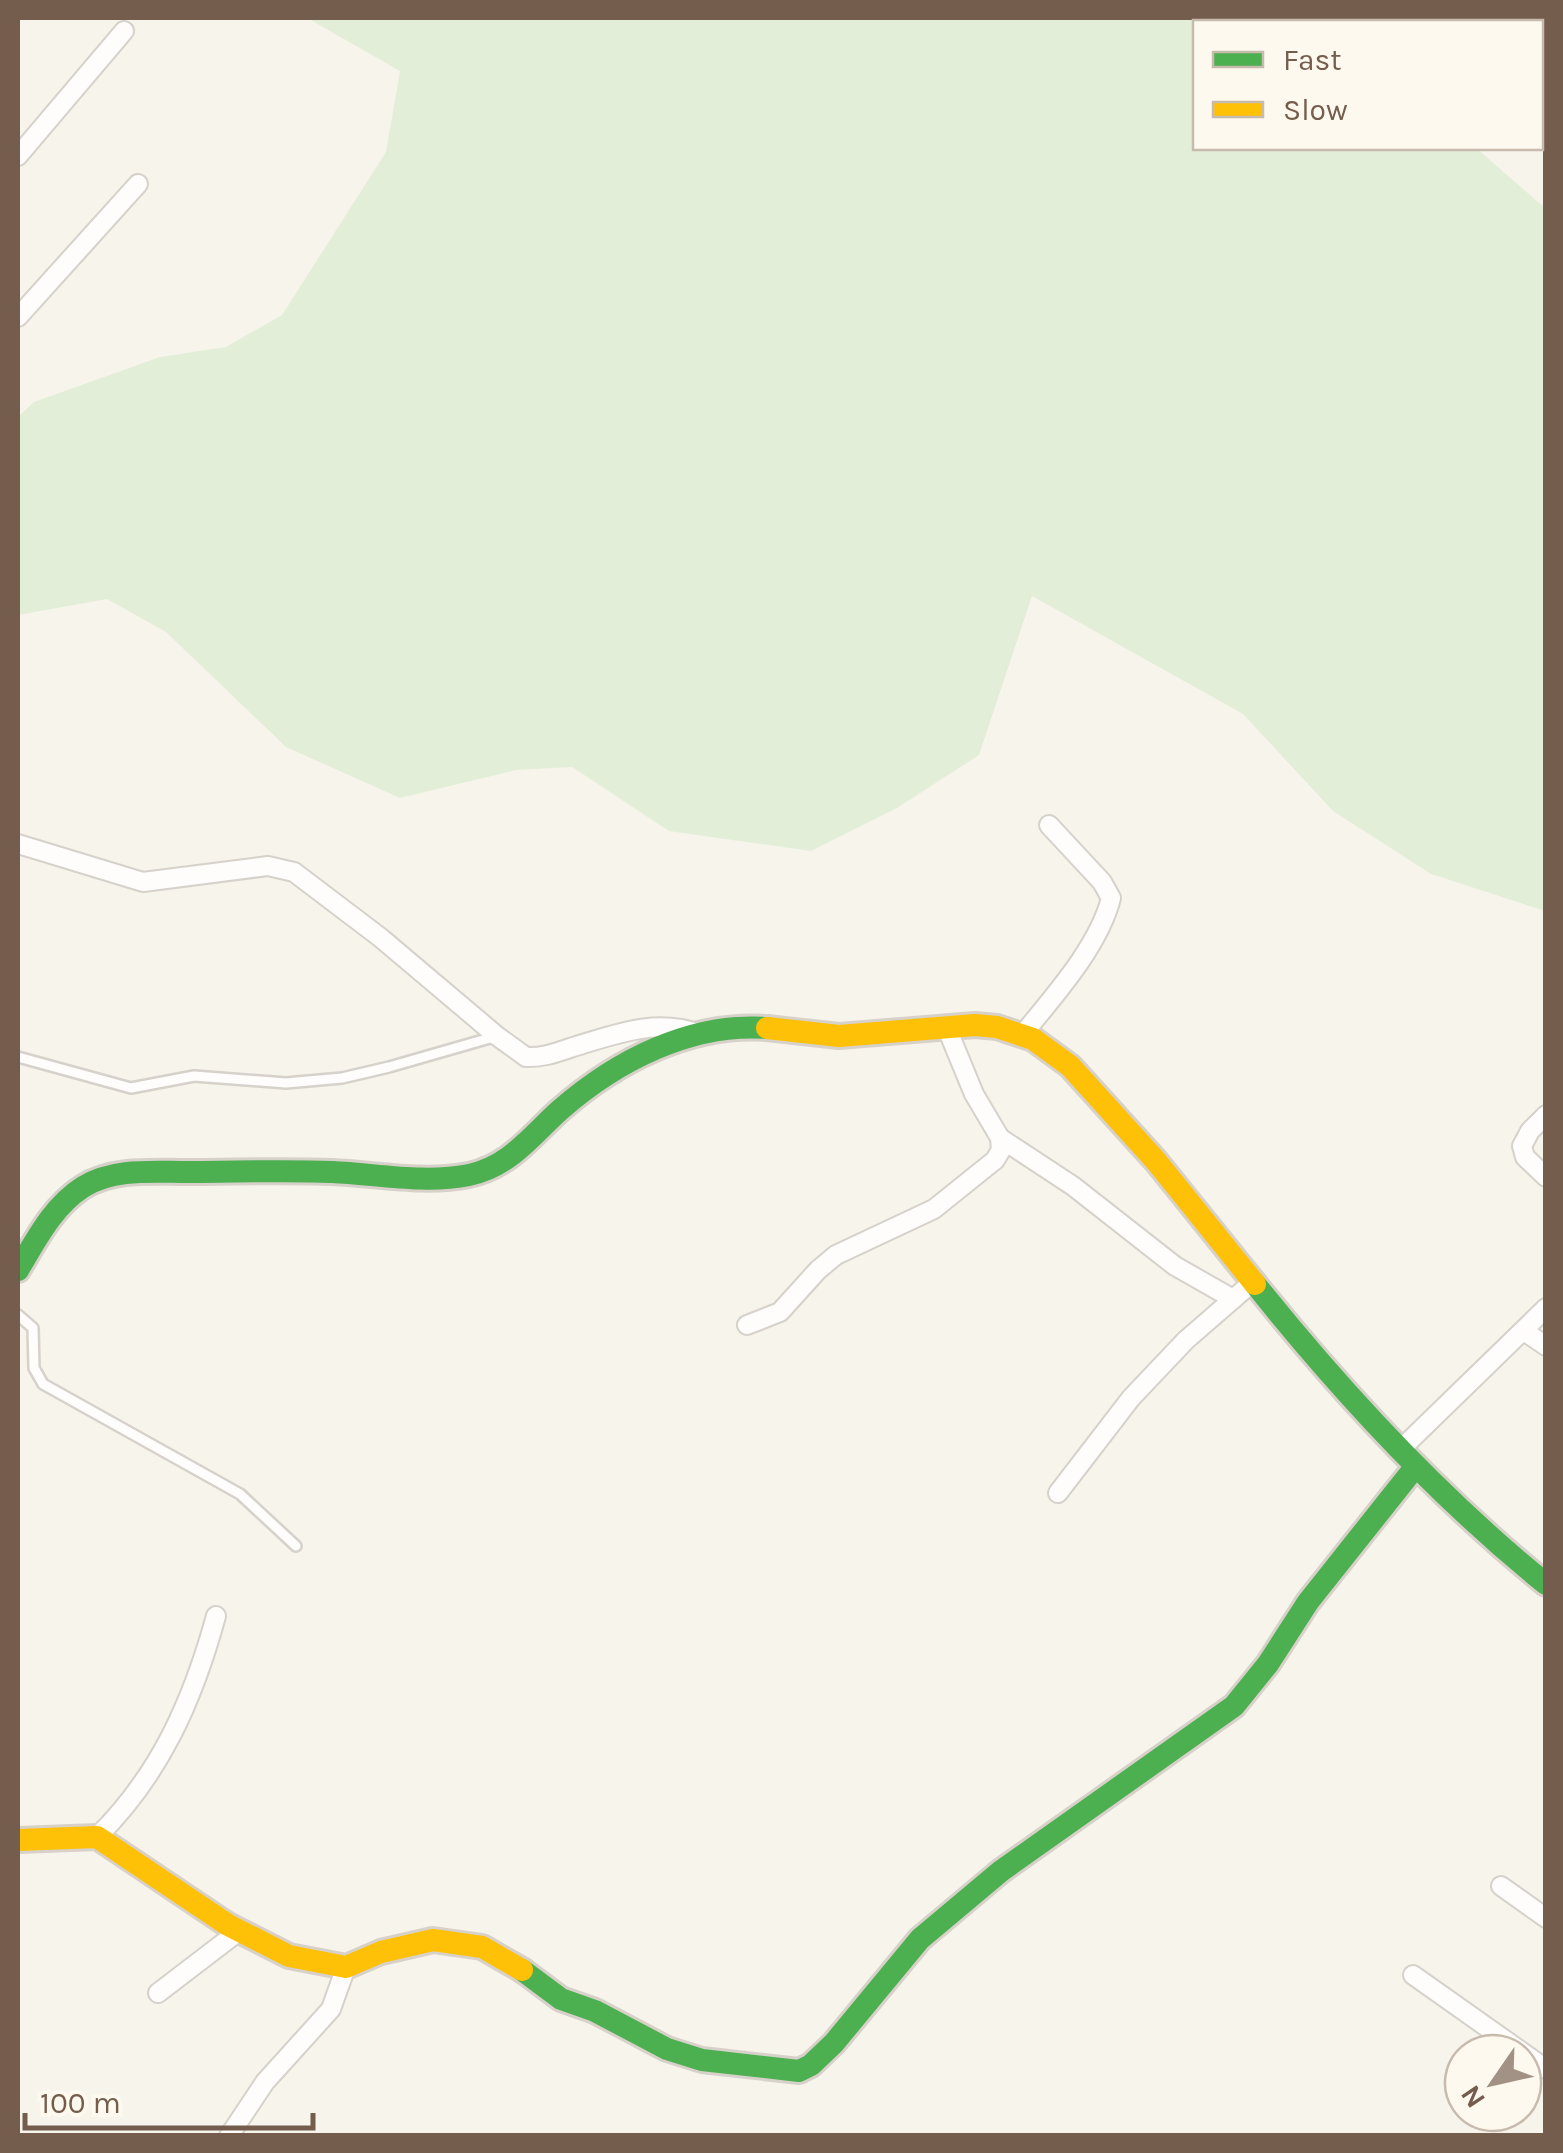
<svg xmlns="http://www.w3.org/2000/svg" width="1563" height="2153" viewBox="0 0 1563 2153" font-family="Karla,sans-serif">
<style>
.green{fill:#e3eed8}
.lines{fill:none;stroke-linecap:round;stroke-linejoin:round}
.lane-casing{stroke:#d6d1ca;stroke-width:14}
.street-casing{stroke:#d6d1ca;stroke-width:22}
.fast-casing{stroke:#d7d1ca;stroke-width:28}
.slow-casing{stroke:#d7d1ca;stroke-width:28}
.lane{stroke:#fefdfc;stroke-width:9}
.street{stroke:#fefdfc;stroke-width:18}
.fast{stroke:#4caf50;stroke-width:22}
.slow{stroke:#ffc107;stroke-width:22}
</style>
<rect width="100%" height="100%" fill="#f7f4ec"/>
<path class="green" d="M307,18H1375L1376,22H1196V148H1476L1545,208V911L1431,874L1333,811L1243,714L1032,596L979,755L897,808L811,851L669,831L572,767L516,770L400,798L286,747L166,632L107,599L18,615V417L34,402L160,357L226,347L282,315L386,152L400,71Z"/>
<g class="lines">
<defs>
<g id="lane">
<path d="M18,1057L131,1088L194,1076L286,1083L342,1078L389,1067L497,1036"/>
<path d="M18,1315L33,1328L34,1368L43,1384L240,1494L296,1546"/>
</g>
<g id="street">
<path d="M1446,18L1452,22"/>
<path d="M1500,22L1504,18"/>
<path d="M1540,101L1546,96"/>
<path d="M1540,114L1546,121"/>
<path d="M18,156L124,31"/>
<path d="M18,317L138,184"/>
<path d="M18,844L143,882L268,866L294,872L381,938L497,1036L526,1057C543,1058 558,1052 573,1047C617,1034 655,1018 700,1034"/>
<path d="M1023,1034C1054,996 1099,946 1111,898L1102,882L1049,825"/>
<path d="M1546,1115L1530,1131L1522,1146L1525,1157L1546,1177"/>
<path d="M1000,1138L1073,1186L1175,1266L1233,1299"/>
<path d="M747,1325L780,1312L818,1270L836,1255L934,1209L995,1160L1001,1150L1000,1138L974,1094L946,1026"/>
<path d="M1524,1331L1546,1346"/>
<path d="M1400,1450L1546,1308"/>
<path d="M1058,1493L1131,1398L1186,1340L1254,1281"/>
<path d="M97,1837C160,1775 193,1700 216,1616"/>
<path d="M1501,1886L1546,1918"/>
<path d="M1413,1975L1546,2069"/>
<path d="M158,1993L239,1931"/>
<path d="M229,2136L265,2082L331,2009L346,1967"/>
</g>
<g id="fast">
<path d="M18,1270C36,1240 53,1206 83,1187C113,1168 153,1172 187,1172C235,1172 284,1170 332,1172C377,1174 424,1184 469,1175C510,1166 530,1137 560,1110C616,1061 691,1022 767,1028"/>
<path d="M1255,1284C1343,1394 1437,1496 1546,1584"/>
<path d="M522,1970L561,1999L595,2011L667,2049L702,2060L799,2071L811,2065L834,2043L920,1939L1001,1871L1234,1706L1268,1664L1308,1602L1416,1466"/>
</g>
<g id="slow">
<path d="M767,1028L839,1036L975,1025L997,1027L1033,1039L1070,1066L1156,1161L1255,1284"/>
<path d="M18,1840L97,1837L228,1925L289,1956L346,1967L381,1952L433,1940L482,1947L522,1970"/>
</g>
</defs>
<use href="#lane" class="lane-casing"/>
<use href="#street" class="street-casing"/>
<use href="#fast" class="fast-casing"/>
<use href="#slow" class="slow-casing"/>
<use href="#lane" class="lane"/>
<use href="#street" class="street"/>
<use href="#fast" class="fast"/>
<use href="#slow" class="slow"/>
</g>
<rect width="1563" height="2153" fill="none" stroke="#755d4d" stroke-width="40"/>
<rect x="1193" y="20" width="350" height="130" fill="#fef9ee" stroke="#c7bbae" stroke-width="2.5"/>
<rect x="1213" y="52" width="50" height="15" fill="#4caf50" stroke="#c7bbae" stroke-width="2.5"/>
<text x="1283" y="70" font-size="30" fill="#755d4d">Fast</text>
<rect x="1213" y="102" width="50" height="15" fill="#ffc107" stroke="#c7bbae" stroke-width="2.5"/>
<text x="1283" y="120" font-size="30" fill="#755d4d">Slow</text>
<g transform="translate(1493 2083) rotate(236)"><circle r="48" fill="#fef9ee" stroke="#c7bbae" stroke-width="2.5"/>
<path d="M0-8L18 38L0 25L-18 38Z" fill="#a29285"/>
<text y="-15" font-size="28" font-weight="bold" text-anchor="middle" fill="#755d4d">N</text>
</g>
<path d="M25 2113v15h288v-15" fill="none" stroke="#755d4d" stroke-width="5"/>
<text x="40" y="2113" font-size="30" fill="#755d4d" stroke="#fef9ee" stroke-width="8" paint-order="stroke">100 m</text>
</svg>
